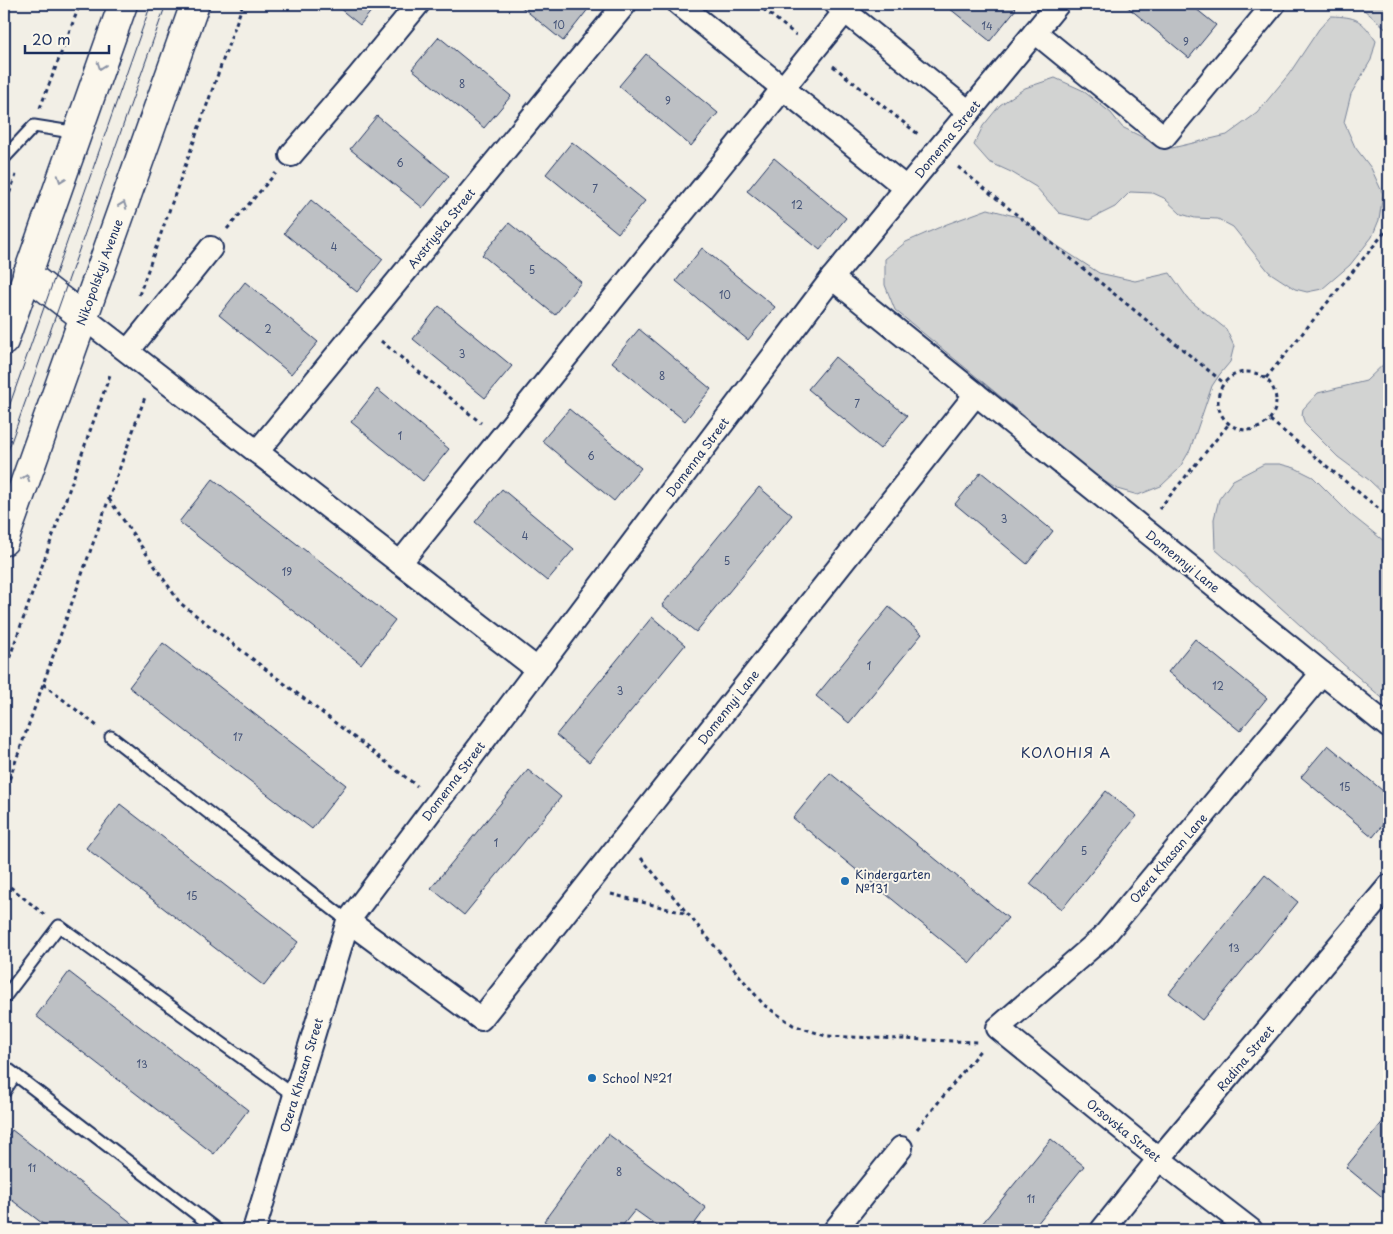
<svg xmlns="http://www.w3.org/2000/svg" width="1393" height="1234" viewBox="0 0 1393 1234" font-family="'Playpen Sans',sans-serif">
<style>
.green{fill:#d2d3d2;stroke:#768198}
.building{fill:#bdc0c4;stroke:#1b2f5e}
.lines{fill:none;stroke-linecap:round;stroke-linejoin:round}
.service-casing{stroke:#1b2f5e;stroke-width:15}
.minor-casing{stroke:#1b2f5e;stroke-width:26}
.primary-casing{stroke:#1b2f5e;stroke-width:31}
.path{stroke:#1b2f5e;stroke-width:3;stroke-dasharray:4 4;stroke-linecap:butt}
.service{stroke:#fbf7ec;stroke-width:11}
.minor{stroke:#fbf7ec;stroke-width:22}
.primary{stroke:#fbf7ec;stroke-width:28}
.tram{stroke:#1b2f5e;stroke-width:1}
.oneway{stroke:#8b93a5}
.poi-dot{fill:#1f6fb2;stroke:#fbf7ec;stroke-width:2}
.labels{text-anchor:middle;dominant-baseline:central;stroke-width:4;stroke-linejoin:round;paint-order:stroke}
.number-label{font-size:10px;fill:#445378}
.street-label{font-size:12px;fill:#1b2f5e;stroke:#fbf7ec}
.poi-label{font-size:12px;fill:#1b2f5e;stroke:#fbf7ec;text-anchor:start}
.neighbourhood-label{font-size:14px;letter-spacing:1px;fill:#1b2f5e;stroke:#fbf7ec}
</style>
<rect width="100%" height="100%" fill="#f2efe6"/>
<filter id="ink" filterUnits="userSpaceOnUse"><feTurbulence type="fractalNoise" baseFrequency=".02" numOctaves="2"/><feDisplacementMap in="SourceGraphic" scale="10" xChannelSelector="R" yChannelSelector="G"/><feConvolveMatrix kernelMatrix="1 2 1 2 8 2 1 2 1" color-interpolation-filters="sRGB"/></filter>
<g filter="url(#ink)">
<g class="green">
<path d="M1357,4H1389V31Z"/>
<path d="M1331,16C1357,17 1361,19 1376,41L1371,60L1351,94L1344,122L1355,147L1371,168L1383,194L1379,220L1372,237L1350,265L1322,289L1307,292L1295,289L1269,272L1233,227L1218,219L1195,218L1181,214L1164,198L1153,193L1130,192L1115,207L1089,220L1059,213L1036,187L1011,172L989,162L974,145L983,126L1000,105L1025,88L1055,78L1082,90L1111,113L1122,127L1148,140L1172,148L1227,135L1257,113L1289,74L1319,29Z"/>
<path d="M988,209L1022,218L1056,245L1099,273L1135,281L1170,273L1189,300L1226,329L1234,346L1230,362L1220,374L1212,386L1190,450L1179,469L1161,486L1138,495L1117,489L1086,470L1029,420L895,310L885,285V259L906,242L947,224Z"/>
<path d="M1389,359V499L1369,480L1338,457L1305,424L1302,415L1303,409L1318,393L1366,381Z"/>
<path d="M1264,464H1280L1295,468L1313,477L1350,514L1389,545V704C1330,654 1274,600 1215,549L1214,519L1219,499L1233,480Z"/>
</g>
<g class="building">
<path d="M334,4H377L360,25Z"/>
<path d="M518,4H584L589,8L563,41Z"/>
<path d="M944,4H1010L1016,9L990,41Z"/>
<path d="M1124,4H1190L1216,25L1189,58Z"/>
<path d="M439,37L511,96L484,128L412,69Z"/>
<path d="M646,54L718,113L691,146L619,86Z"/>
<path d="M377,116L449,176L423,208L350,149Z"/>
<path d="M572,142L645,201L618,233L546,174Z"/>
<path d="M774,158L846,218L820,250L747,191Z"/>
<path d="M311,200L383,259L357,292L284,233Z"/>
<path d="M509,223L581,282L555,315L482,255Z"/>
<path d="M702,248L775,307L748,340L676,281Z"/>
<path d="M245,282L318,342L291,374L219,315Z"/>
<path d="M439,306L512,366L485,398L413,339Z"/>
<path d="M639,329L711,389L685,421L612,362Z"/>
<path d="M835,357L907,416L880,449L808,389Z"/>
<path d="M377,389L449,449L423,481L351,422Z"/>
<path d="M569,409L641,468L614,501L542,441Z"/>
<path d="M981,472L1053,531L1027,564L955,504Z"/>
<path d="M213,479L395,620L361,664L179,522Z"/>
<path d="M759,487L792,515L696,632L662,605Z"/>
<path d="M502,489L574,549L547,581L475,522Z"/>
<path d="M889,607L922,634L849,723L816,696Z"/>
<path d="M652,617L685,645L589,762L556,735Z"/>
<path d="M1195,639L1267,698L1240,731L1168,672Z"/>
<path d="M163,643L346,785L312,829L129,687Z"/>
<path d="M1328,745L1389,796V817L1373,837L1301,777Z"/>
<path d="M528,770L561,797L464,915L431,888Z"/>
<path d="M830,773L1008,918L970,963L793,818Z"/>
<path d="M1106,791L1137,816L1062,909L1030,884Z"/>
<path d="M120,804L298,942L264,986L86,848Z"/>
<path d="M1265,875L1298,902L1202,1020L1169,993Z"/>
<path d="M69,972L248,1110L214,1154L36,1016Z"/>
<path d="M1389,1114V1196L1386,1200L1346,1167Z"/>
<path d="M12,1130L141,1230H51L4,1194V1141Z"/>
<path d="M608,1134L706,1208L690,1230H663L635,1210L619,1230H557L544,1221Z"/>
<path d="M1051,1139L1084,1166L1032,1230H977Z"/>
</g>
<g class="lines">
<defs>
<g id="service">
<path d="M4,158L34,126L78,133"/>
<path d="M111,737L348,921"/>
<path d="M4,998L59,926L295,1096"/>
<path d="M4,1066L217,1230"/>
<path d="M4,1092L15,1075"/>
</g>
<g id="minor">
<path d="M679,4L906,188"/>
<path d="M836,4L969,112"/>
<path d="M1035,32L1164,137L1274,4"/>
<path d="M291,155L358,77L418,4"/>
<path d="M832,278L1389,727"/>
<path d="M83,317L537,669"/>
<path d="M128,351L211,248"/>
<path d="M257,452L625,4"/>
<path d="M400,563L851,4"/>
<path d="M348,921L481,1019L976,394"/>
<path d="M254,1230L348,921L832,278L1058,4"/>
<path d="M835,1230L901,1148"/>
<path d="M1102,1230L1159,1159L1389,886"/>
<path d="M1251,1230L1159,1159L998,1028L1103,937L1322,673"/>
</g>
<g id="primary">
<path d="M27,274L83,317"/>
<path d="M4,341L123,4"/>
<path d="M4,541L195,4"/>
</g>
</defs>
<use href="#service" class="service-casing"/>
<use href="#minor" class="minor-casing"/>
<use href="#primary" class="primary-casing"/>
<g class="path">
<path d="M757,4L796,35"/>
<path d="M833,66L918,134"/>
<path d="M40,108L80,4"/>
<path d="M958,167L1224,383"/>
<path d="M4,208L16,175"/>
<path d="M227,229L276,173"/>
<path d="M139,295L243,4"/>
<path d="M381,341L481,423"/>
<circle cx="1247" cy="401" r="29"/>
<path d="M1266,378L1389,227"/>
<path d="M1270,420L1389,517"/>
<path d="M109,499L180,603L417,786"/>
<path d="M1159,509L1228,425"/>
<path d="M4,673L111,372"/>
<path d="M43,684L97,726"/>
<path d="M4,794L145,397"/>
<path d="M641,858L764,1005L793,1025L826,1036L977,1042"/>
<path d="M4,882L45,915"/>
<path d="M611,894L688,914"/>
<path d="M917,1129L982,1048"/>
</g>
<use href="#service" class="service"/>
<use href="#minor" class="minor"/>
<use href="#primary" class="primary"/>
<g class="tram">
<path d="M4,421L151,4"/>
<path d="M4,462L166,4"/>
</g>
</g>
<defs><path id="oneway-chevron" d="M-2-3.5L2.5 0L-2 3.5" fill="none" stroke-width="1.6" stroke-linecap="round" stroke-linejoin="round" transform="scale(1.25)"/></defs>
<g class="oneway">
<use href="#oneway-chevron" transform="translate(101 66) rotate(109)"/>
<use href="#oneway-chevron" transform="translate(61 179) rotate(110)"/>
<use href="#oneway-chevron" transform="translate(123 205) rotate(-70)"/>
<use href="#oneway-chevron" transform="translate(26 478) rotate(-71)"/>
</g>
</g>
<g class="poi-dot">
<circle cx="845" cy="881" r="5"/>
<circle cx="592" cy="1078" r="5"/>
</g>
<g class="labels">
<g class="number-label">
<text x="559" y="24">10</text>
<text x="987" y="25">14</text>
<text x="1186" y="41">9</text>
<text x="462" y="83">8</text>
<text x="668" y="100">9</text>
<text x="400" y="162">6</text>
<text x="595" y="188">7</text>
<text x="797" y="204">12</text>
<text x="334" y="246">4</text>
<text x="532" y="269">5</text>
<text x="725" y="294">10</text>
<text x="268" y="328">2</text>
<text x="462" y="353">3</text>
<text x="662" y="375">8</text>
<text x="857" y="403">7</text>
<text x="400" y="435">1</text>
<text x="591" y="455">6</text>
<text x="1004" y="518">3</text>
<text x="525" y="535">4</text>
<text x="727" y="560">5</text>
<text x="287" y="571">19</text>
<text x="869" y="665">1</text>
<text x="1218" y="685">12</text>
<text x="620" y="690">3</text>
<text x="238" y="736">17</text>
<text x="1345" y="786">15</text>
<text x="496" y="842">1</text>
<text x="1084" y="850">5</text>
<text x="192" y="895">15</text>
<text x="1234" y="947">13</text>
<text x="142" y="1063">13</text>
<text x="32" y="1167">11</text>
<text x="619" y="1171">8</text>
<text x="1031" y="1198">11</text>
</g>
<g class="street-label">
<text transform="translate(947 139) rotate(-51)">Domenna Street</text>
<text transform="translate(441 228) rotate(-51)">Avstriyska Street</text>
<text transform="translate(99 272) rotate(-70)">Nikopolskyi Avenue</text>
<text transform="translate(697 457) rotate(-53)">Domenna Street</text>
<text transform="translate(1183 561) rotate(39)">Domennyi Lane</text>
<text transform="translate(728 707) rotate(-52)">Domennyi Lane</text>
<text transform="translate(453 781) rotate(-53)">Domenna Street</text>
<text transform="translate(1168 858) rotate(-50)">Ozera Khasan Lane</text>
<text transform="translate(1245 1058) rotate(-50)">Radina Street</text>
<text transform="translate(301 1075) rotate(-73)">Ozera Khasan Street</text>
<text transform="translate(1124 1130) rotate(39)">Orsovska Street</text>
</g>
<g class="poi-label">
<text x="855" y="874">Kindergarten<tspan x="855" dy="14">№131</tspan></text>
<text x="602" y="1078">School №21</text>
</g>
<g class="neighbourhood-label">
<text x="1066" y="752">КОЛОНІЯ А</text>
</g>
</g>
<rect width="1393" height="1234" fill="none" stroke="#fbf7ec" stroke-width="20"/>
<rect x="10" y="10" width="1373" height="1214" fill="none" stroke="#1b2f5e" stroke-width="2" filter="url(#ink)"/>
<path d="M25 45v8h84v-8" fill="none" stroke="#1b2f5e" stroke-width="2.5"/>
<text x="32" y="45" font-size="15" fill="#1b2f5e" stroke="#fbf7ec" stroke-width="4" paint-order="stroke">20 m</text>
</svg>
